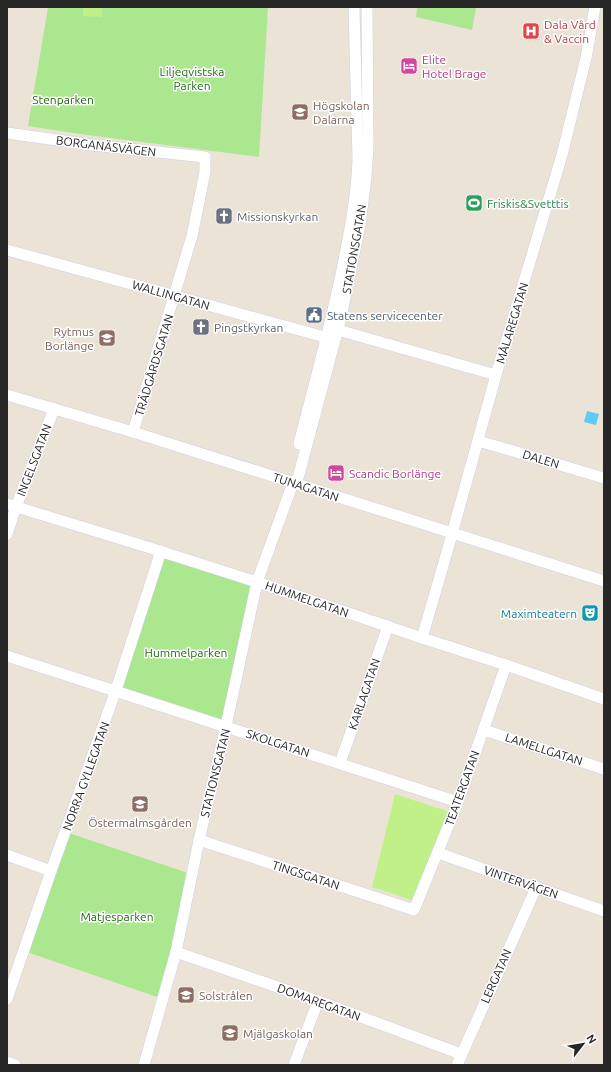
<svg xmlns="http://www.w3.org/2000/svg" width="611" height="1072" viewBox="0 0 611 1072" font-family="Ubuntu,sans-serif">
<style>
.green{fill:#aae78f}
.pitch{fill:#c1f089}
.water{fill:#61cbf7}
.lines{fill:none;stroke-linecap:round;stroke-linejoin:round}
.minor-casing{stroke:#cdd0e2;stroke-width:12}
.minor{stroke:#fff;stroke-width:11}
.labels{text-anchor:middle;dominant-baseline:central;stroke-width:3;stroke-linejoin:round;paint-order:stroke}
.health-label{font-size:12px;fill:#be3a42;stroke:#fff;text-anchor:start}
.hotel-label{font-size:12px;fill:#b23c85;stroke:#fff;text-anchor:start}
.park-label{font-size:12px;fill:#236814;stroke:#fff}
.education-label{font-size:12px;fill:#785e54;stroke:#fff;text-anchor:start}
.street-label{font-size:12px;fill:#272727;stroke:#fff}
.leisure-label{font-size:12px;fill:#27864d;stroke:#fff;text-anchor:start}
.worship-label{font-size:12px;fill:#5b616d;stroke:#fff;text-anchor:start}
.service-label{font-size:12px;fill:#4e5e75;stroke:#fff;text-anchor:start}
.culture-label{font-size:12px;fill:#0d838f;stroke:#fff;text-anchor:end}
</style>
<rect width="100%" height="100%" fill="#ece3d7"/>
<g class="green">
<path d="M48,7H268L259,157L87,135L28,126Z"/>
<path d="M417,7H476L472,30L416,17Z"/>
<path d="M161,551L257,582L226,726L116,690Z"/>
<path d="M66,832L191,874L163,999L24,951Z"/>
</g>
<g class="pitch">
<path d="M83,7H102V17L83,16Z"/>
<path d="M395,794L450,812L417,902L372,887Z"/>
</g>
<path class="water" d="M587,411L599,414L596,425L584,422Z"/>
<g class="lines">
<defs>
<g id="minor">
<path d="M7,133L92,145L205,157V172L192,236L133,432"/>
<path d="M7,250L332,339"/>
<path d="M331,328L496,375"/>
<path d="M7,395L133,432L604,581"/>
<path d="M479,441L604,478"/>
<path d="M299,444C314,384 331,325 343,265C350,230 357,195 358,159L354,7"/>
<path d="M7,504L144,546L257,582L422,638L506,665L604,699"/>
<path d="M7,534L16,507L54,409"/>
<path d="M422,638L447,552L496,375L562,155L586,58L595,7"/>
<path d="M7,656L458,802"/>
<path d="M484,730L604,769"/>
<path d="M340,763L388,626"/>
<path d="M199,840L414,910L458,802L506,665"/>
<path d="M438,853L604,911"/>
<path d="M7,855L51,871"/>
<path d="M176,952L318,1001L461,1054"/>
<path d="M7,999L51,871L116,690L161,551"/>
<path d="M7,1062L15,1065"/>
<path d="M144,1065L176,952L199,840L226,726L257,582L293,483L298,478L341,317L360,225L366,177L368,147L367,7"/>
<path d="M294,1065L318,1001"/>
<path d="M457,1065L536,888"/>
</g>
</defs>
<use href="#minor" class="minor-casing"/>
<use href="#minor" class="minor"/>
</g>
<defs>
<symbol id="hospital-square" viewBox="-11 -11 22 22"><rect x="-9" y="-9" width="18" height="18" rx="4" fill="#e0444e" stroke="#fff"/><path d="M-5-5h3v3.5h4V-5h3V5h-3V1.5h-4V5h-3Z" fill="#fff"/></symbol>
<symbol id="hotel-square" viewBox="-11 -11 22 22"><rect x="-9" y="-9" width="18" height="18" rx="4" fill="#d1479c" stroke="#fff"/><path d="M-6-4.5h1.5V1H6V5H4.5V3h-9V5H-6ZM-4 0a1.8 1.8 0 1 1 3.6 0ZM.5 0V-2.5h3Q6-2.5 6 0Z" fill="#fff"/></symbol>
<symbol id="university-square" viewBox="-11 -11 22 22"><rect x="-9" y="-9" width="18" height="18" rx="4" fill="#8d6e63" stroke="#fff"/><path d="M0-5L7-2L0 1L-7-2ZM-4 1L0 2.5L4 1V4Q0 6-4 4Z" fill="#fff"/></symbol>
<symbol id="stadium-square" viewBox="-11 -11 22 22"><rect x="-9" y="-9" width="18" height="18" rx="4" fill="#2e9e5b" stroke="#fff"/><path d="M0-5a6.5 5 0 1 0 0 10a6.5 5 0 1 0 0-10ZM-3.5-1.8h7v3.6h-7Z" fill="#fff"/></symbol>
<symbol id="church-square" viewBox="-11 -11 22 22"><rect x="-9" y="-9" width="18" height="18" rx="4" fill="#6b7280" stroke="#fff"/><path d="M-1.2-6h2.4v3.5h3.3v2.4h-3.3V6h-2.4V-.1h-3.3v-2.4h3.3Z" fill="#fff"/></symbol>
<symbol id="civic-square" viewBox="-11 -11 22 22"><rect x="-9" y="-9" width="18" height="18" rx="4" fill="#5c6f8a" stroke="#fff"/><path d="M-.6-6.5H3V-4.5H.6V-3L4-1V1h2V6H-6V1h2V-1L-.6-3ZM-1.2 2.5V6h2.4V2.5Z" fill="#fff"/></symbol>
<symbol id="school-square" viewBox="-11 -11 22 22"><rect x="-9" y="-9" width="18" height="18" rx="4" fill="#8d6e63" stroke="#fff"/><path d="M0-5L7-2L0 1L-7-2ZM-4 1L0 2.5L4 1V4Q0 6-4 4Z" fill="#fff"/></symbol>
<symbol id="theatre-square" viewBox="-11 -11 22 22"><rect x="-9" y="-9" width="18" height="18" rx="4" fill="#0f9aa8" stroke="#fff"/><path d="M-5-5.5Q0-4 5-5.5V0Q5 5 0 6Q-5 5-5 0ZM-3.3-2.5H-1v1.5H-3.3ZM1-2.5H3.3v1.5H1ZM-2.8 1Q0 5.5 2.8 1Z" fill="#fff"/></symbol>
</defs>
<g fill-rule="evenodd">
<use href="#hospital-square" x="521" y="21" width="20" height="20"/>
<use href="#hotel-square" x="399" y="56" width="20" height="20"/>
<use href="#university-square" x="290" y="102" width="20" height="20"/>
<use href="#stadium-square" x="464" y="193" width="20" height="20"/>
<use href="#church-square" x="214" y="206" width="20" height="20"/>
<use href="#civic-square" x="304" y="305" width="20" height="20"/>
<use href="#church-square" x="191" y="317" width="20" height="20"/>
<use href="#school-square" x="97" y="328" width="20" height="20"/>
<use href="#hotel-square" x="326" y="463" width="20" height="20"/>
<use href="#theatre-square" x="580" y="603" width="20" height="20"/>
<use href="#school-square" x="130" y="794" width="20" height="20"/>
<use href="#school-square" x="176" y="985" width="20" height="20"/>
<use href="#school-square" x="220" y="1023" width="20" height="20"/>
</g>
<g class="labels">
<g class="health-label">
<text x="544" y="24">Dala Vård<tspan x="544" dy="14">&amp; Vaccin</tspan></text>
</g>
<g class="hotel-label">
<text x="422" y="59">Elite<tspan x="422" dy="14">Hotel Brage</tspan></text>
<text x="349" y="473">Scandic Borlänge</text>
</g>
<g class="park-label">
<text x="192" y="71">Liljeqvistska<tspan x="192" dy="14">Parken</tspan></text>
<text x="63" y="99">Stenparken</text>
<text x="186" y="652">Hummelparken</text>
<text x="117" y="916">Matjesparken</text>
</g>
<g class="education-label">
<text x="313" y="105">Högskolan<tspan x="313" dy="14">Dalarna</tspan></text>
<text x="94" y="331" text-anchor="end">Rytmus<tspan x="94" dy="14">Borlänge</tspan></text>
<text x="140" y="822" text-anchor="middle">Östermalmsgården</text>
<text x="199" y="995">Solstrålen</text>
<text x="243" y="1033">Mjälgaskolan</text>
</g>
<g class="street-label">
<text transform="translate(106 146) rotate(7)">BORGANÄSVÄGEN</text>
<text transform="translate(354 249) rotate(-80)">STATIONSGATAN</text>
<text transform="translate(171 295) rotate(16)">WALLINGATAN</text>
<text transform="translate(512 323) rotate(-73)">MÅLAREGATAN</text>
<text transform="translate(154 365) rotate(-73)">TRÄDGÅRDSGATAN</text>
<text transform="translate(541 459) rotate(17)">DALEN</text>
<text transform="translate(34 460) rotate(-69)">INGELSGATAN</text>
<text transform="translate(306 487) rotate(18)">TUNAGATAN</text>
<text transform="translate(307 599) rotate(19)">HUMMELGATAN</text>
<text transform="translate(364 694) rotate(-71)">KARLAGATAN</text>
<text transform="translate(278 743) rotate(18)">SKOLGATAN</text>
<text transform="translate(544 749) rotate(18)">LAMELLGATAN</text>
<text transform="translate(215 773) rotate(-76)">STATIONSGATAN</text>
<text transform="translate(86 776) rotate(-70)">NORRA GYLLEGATAN</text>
<text transform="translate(462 788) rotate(-70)">TEATERGATAN</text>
<text transform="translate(306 875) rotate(18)">TINGSGATAN</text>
<text transform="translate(521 882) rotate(19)">VINTERVÄGEN</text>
<text transform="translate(496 976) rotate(-66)">LERGATAN</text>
<text transform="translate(319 1002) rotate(20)">DOMAREGATAN</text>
</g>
<g class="leisure-label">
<text x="487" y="203">Friskis&amp;Svetttis</text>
</g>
<g class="worship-label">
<text x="237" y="216">Missionskyrkan</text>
<text x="214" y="327">Pingstkyrkan</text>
</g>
<g class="service-label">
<text x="327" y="315">Statens servicecenter</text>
</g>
<g class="culture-label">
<text x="577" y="613">Maximteatern</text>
</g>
</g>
<rect width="611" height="1072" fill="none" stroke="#272727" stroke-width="16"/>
<g transform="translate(583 1044) rotate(59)" stroke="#ffffff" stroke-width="3" paint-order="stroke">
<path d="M0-3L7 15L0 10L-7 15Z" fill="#272727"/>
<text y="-6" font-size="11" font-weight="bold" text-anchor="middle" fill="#272727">N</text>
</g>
</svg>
